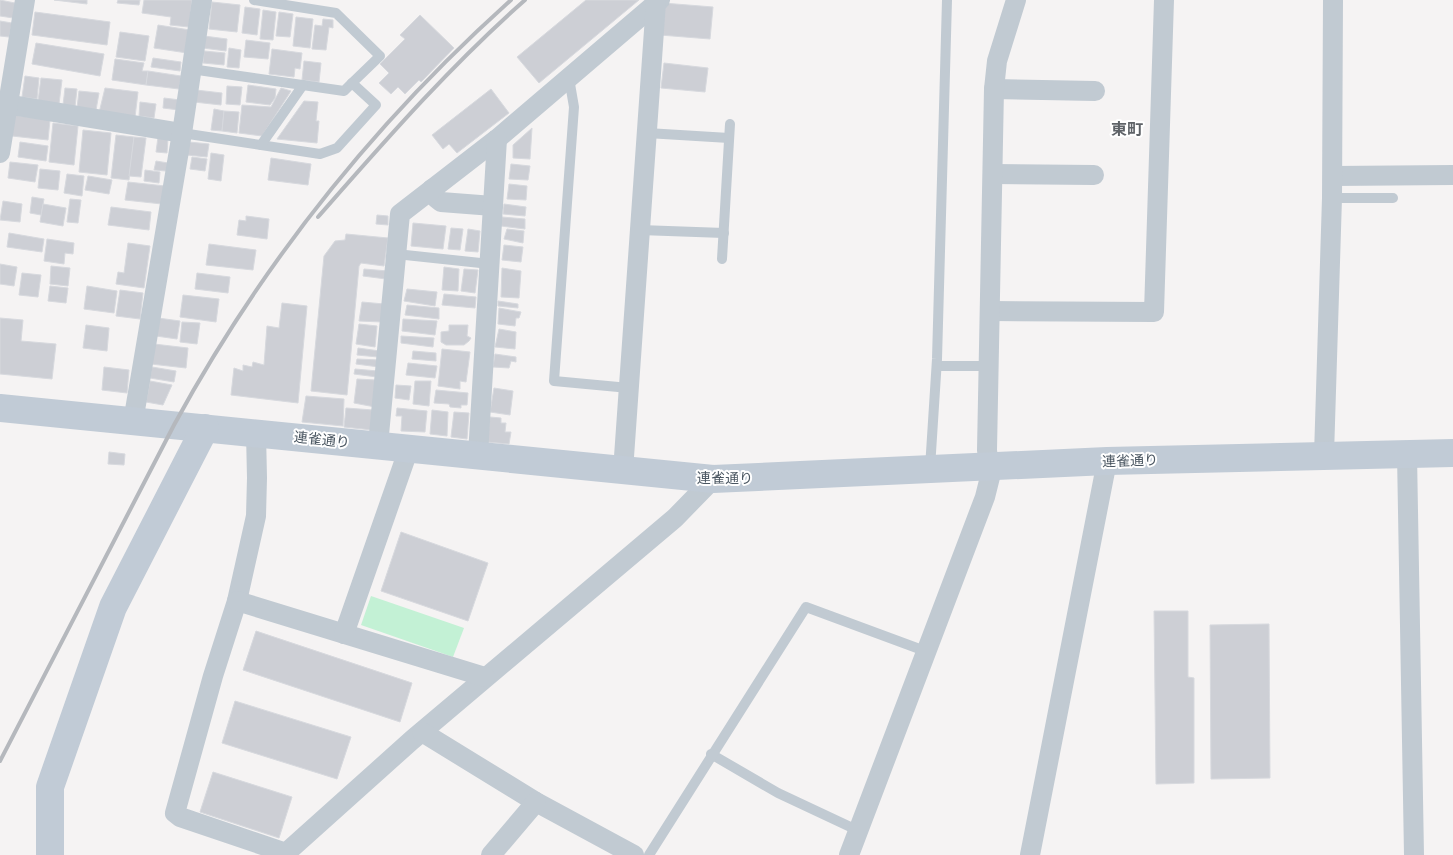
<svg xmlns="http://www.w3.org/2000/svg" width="1453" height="855" viewBox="0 0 1453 855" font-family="'Open Sans','Noto Sans JP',sans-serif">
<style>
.green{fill:#c3f1d5}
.building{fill:#cdcfd5;stroke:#d7d9de}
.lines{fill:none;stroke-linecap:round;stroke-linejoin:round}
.lane{stroke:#c1cad2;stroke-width:10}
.street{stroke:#c1cad2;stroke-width:20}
.secondary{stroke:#c1cbd6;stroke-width:28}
.rail{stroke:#b5b8bd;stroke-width:4}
.labels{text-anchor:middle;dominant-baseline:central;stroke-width:4;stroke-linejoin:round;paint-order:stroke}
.street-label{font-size:14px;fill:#4a5661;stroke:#fff}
.quarter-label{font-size:16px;font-weight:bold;fill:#5f6368;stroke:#fff}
</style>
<rect width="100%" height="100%" fill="#f5f3f3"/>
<path class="green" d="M371,596L464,628L453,657L361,625Z"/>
<g class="building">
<path d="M0,0L15,3L13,18L0,16Z"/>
<path d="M54,0H87V4Z"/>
<path d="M118,0H140L139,5L117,3Z"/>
<path d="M144,0H192L189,27L170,25L171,17L142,13Z"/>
<path d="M586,0H639L539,83L517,57Z"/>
<path d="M212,2L240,5L237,32L209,29Z"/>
<path d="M663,3L713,7L710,39L660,35Z"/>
<path d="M245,7L260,9L257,35L242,33Z"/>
<path d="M263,10L276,12L273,40L260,39Z"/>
<path d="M35,12L110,22L107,45L32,35Z"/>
<path d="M279,12L293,14L290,37L276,36Z"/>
<path d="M420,15L454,48L421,82L419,80L405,94L398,87L391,94L379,83L389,73L380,64L405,39L400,35Z"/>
<path d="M296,17L313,19L310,48L293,46Z"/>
<path d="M323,19L333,20V28L329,27L326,50L312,49L315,25L322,26Z"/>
<path d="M0,21L12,23L9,37L0,36Z"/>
<path d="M158,25L190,30L187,53L154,48Z"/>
<path d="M120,32L149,36L145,61L116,57Z"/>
<path d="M204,36L227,39L226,51L203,48Z"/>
<path d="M246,40L270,43L268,59L244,57Z"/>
<path d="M36,43L104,54L100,76L32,64Z"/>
<path d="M229,48L241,50L239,68L227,67Z"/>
<path d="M272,49L302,53L300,69L295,68L294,77L269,74Z"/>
<path d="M204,51L225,53L224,65L203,63Z"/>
<path d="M153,58L181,62L180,71L151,67Z"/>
<path d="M115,59L144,63L142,71H148L146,85L112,80Z"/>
<path d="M304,61L321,63L319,82L302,80Z"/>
<path d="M664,63L708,68L705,92L661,88Z"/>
<path d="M148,71L181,76L179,89L146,85Z"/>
<path d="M25,76L39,78L37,99L22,97Z"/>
<path d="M41,78L62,80L59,104L38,101Z"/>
<path d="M248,85L276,89L275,98L270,105L246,102Z"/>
<path d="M227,86L242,87L240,105L226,104Z"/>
<path d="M65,88L77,89L75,107L63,105Z"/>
<path d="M105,88L138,92L135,117L99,113Z"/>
<path d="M281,88L291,91L262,136L239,133L242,105L271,107Z"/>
<path d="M491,89L509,113L457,153L449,144L443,149L432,135Z"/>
<path d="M196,90L222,93L221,105L194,102Z"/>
<path d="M79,91L99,93L96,110L77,108Z"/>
<path d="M164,98L180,100L179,110L163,108Z"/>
<path d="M304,101L318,102L316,121H319L317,143L277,139Z"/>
<path d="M140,102L156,104L154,118L139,116Z"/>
<path d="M214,109L224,111L222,131L211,130Z"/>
<path d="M224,111L239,112L237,133L222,131Z"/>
<path d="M14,115L50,120L48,140L12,136Z"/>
<path d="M53,123L78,126L74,165L49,162Z"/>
<path d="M532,128L530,159L513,158V145Z"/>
<path d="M83,130L111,133L107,175L79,172Z"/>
<path d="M116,135L134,137L129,180L111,178Z"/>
<path d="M134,137L146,138L141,177L129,176Z"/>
<path d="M158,137L168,138L167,153L156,152Z"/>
<path d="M20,142L48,146L46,161L18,157Z"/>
<path d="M189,142L209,144L207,157L187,155Z"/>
<path d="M211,153L224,155L221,181L208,179Z"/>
<path d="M192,157L207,159L205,171L190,169Z"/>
<path d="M271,158L311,164L308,185L268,180Z"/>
<path d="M156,161L168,163L166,171L154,170Z"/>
<path d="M10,162L38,165L35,182L8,178Z"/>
<path d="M511,164L530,166L528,180L509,179Z"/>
<path d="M40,169L60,171L58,190L38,188Z"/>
<path d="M145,170L160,172L159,183L144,181Z"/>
<path d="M67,174L84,176L82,196L64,193Z"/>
<path d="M88,176L112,180L109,194L85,190Z"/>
<path d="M128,182L165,186L162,204L125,200Z"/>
<path d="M509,184L527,186L526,200L507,199Z"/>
<path d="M32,197L44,199L41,215L30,213Z"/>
<path d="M70,199L81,200L78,223L67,222Z"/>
<path d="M3,201L22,204L20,222L0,220Z"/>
<path d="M43,204L66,208L63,226L40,222Z"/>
<path d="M504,204L526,207L525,216L503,214Z"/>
<path d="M111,207L151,212L149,230L108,225Z"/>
<path d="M377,215L388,216V225L376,224Z"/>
<path d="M246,216L269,219L267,239L237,235L239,220L246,221Z"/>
<path d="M502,217L525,219V229L501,226Z"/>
<path d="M413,223L446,226L443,249L411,246Z"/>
<path d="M451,228L463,229L460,250L448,249Z"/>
<path d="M468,229L480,231L478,252L465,251Z"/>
<path d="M507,229L524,231L523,243L504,239Z"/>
<path d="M9,233L44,239L42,252L7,247Z"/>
<path d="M346,234L388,238L384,266L361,263L359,266L347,395L311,391L324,256L335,241L345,240Z"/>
<path d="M47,239L74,243L73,254L65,253L64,264L44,261Z"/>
<path d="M128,243L150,246L144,288L116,284L118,272L124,273Z"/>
<path d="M209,244L256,250L253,270L206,265Z"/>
<path d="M504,245L523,247L521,262L502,260Z"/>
<path d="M0,264L17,267L14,286L0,284Z"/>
<path d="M51,266L70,268L68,286L50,284Z"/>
<path d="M444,267L459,269L458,291L442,290Z"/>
<path d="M502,268L521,271L519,298L501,297Z"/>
<path d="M364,269L388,271L386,279L363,276Z"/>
<path d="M464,269L478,270L475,293L461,291Z"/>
<path d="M22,273L41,275L38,297L19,295Z"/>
<path d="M197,273L230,277L228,293L195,289Z"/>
<path d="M50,286L68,288L66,303L48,301Z"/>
<path d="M87,286L117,291L114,313L84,309Z"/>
<path d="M407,289L437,292L435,306L404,301Z"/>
<path d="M120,290L143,293L140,319L116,316Z"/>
<path d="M444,294L476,297L475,308L442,305Z"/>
<path d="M183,295L219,299L216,322L180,317Z"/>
<path d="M498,301L518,304V308L498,306Z"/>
<path d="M362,302L384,304L382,322L359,321Z"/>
<path d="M282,303L307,306L298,403L231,395L234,368L243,371V365L252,367L253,362L264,365L267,326L279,328Z"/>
<path d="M407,305L439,308V319L405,315Z"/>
<path d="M499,308L521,312L519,318H516L515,326L498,324Z"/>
<path d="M0,318L23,320L21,341L56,344L52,379L0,374Z"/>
<path d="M158,318L180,321L177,339L156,336Z"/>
<path d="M403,319L437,321L435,335L402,331Z"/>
<path d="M182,322L200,323L197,344L180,342Z"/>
<path d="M359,324L377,326L375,347L356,344Z"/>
<path d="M86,325L109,328L107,351L83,348Z"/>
<path d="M449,325H468L467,336L471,338L469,341L464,345H446L441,342V332L449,331Z"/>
<path d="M499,329L516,332L515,349L495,347Z"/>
<path d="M401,336L434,338L433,347L401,343Z"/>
<path d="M154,344L188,348L186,368L151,364Z"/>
<path d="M358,348L380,351L378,357L357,355Z"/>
<path d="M442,349L470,352L466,382L460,381V389L438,386Z"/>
<path d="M413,351L436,353V361L412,359Z"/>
<path d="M495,354L516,357V362L511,361L509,368L493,367Z"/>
<path d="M357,359L380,360L379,367L356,364Z"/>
<path d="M408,363L437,366L435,378L406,375Z"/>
<path d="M104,367L129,370L127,393L102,390Z"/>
<path d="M152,367L176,371L174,382L150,378Z"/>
<path d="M355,369L378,371L377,377L354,374Z"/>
<path d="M357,379L376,380L375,407L354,403Z"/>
<path d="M150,381L172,385L163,405L146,402Z"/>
<path d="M415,381H431L429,406L413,404Z"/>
<path d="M396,385L411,386L409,400L395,398Z"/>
<path d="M494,388L513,391L510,415L490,412Z"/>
<path d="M436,390L468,393L467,405H461V408L450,407L449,404L434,403Z"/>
<path d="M306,396L344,399L343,426L302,422Z"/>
<path d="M346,408L373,410L372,430L344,427Z"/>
<path d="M397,408L427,411L425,432L401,431L402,416H396Z"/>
<path d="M432,410L448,412L447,436L430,434Z"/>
<path d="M454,412L469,413L467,439L451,437Z"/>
<path d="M490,417L501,418V423H506L505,432H511L509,444L487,442Z"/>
<path d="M109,452L125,454L124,465L108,464Z"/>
<path d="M401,532L488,563L468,621L381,591Z"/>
<path d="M1154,611H1188V677L1194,678V783L1156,784Z"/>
<path d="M1269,624L1270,778L1211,779L1210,625Z"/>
<path d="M256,631L412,683L400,722L243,670Z"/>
<path d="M235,701L351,737L337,779L222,743Z"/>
<path d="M213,772L292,797L279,838L200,812Z"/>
</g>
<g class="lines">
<g class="lane">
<path d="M191,69L344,91L352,83"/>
<path d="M569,78L574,107L554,381L629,388"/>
<path d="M182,133L320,154L337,148L376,105L352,83L380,56L336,13L254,0"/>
<path d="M647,133L729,138"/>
<path d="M261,145L303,85"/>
<path d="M1332,198H1393"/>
<path d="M640,230L724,233"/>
<path d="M396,254L490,264"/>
<path d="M722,259L730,124"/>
<path d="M937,366H989"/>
<path d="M930,468L937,359L947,0"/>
<path d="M711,754L778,793L859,831"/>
<path d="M649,855L806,607L925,651"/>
</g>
<g class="street">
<path d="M994,89L1095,91"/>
<path d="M0,103L182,133"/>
<path d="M0,153L25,0"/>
<path d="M993,174L1094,175"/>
<path d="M1333,176L1453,175"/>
<path d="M432,189L436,198L441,202L493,206"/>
<path d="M990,311L1154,312L1164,0"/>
<path d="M133,422L182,133L202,0"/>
<path d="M256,433L257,478L256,516L237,601L213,676L175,813L180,817L286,853L412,740L675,518L713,479"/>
<path d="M378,445L400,214L497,139L660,0"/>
<path d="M1407,454L1414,855"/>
<path d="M478,455L497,139"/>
<path d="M1324,455L1332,198L1333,0"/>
<path d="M623,471L656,2"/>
<path d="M237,601L485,677"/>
<path d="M344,634L409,448"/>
<path d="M422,732L536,802L634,855"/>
<path d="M491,855L536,802"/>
<path d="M849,855L985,497L990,477L987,450L994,89L997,61L1016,0"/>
<path d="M1030,855L1107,461"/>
</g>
<g class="secondary">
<path d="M0,408L713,479L1107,461L1453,453"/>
<path d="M50,855V787L113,607L205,428"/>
</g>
<g class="rail">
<path d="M318,217C384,142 450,66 525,0"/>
<path d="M0,761L174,425C261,265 375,122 511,0"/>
</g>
</g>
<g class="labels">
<g class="street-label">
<text transform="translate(322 439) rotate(6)">連雀通り</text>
<text transform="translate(1130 460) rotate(-2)">連雀通り</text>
<text x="725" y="477">連雀通り</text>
</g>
<g class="quarter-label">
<text x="1127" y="129">東町</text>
</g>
</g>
</svg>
